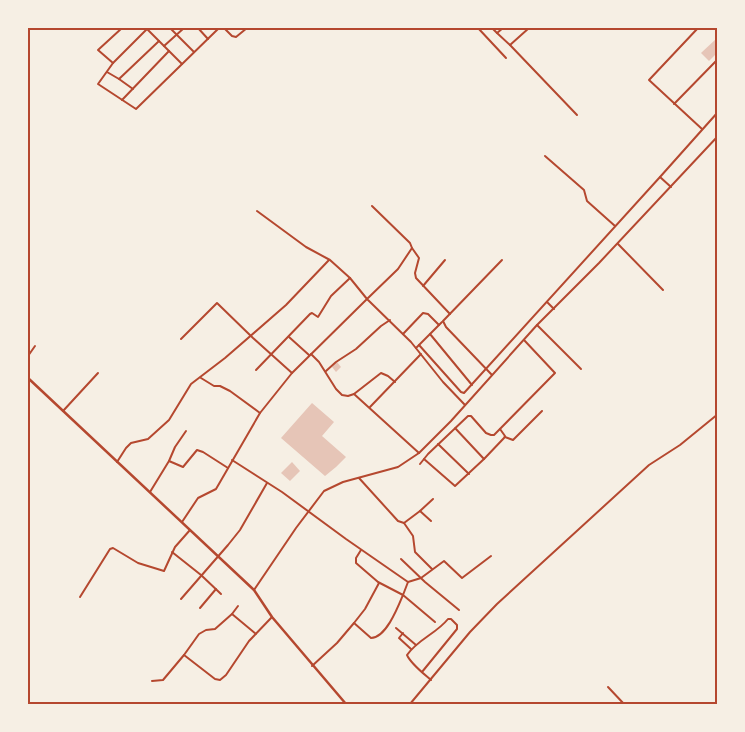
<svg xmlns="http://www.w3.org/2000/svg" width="745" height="732" viewBox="0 0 745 732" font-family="Lora,serif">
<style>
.building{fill:#e6c5b7}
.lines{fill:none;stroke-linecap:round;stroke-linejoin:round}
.minor{stroke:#b5482f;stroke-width:2}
.tertiary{stroke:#b5482f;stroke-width:2}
.secondary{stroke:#b5482f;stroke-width:2.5}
.neatline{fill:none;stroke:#b5482f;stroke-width:2}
</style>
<rect width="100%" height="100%" fill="#f6efe4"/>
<g class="building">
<path d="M717,38L718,52L709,61L701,53Z"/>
<path d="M337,362L341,367L336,372L332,367Z"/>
<path d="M312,403L334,422L322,436L346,457L336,467L325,476L281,438Z"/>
<path d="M292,462L300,471L290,481L281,473Z"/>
</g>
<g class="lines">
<g class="minor">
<path d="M122,28L98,50L113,63L147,29"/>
<path d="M146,28L182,64"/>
<path d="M170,28L194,52"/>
<path d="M198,28L208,39"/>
<path d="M224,28L232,36L236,37L247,28"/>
<path d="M478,28L506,58"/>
<path d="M492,28L497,33L503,28"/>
<path d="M698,28L649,80L702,129"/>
<path d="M497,33L510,45L529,28"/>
<path d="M510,45L577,115"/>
<path d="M164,46L184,28"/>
<path d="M113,63L98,84L136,109L219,28"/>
<path d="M107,72L119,79L159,41"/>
<path d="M119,79L133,89"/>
<path d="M122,100L169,51"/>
<path d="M674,104L718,59"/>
<path d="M545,156L584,190L587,201L615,226"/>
<path d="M671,187L660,177L718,112"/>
<path d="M372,206L410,243L412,248L398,269L367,299L411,342L443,382L465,405"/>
<path d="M618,244L663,290"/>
<path d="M412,248L419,258L415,273L416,278L450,314"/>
<path d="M423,286L445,260"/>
<path d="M547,302L554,309"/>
<path d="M442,322L430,334L472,385"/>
<path d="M537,325L581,369"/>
<path d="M403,334L423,313L428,314L439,325"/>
<path d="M289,337L309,355"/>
<path d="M181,339L217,303L253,338L292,373"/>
<path d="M419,345L461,392L464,393L660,177"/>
<path d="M416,348L430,334"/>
<path d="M311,354L319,362L336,389L342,395L348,396L354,394L419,453"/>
<path d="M28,356L35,346"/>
<path d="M256,370L310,314L312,313L318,317L331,296L350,278"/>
<path d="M326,371L336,362L356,349L381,326L390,320"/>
<path d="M492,375L446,327L443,321L502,260"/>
<path d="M201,378L214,386H220L230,391L260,413"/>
<path d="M354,394L381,373L388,376L395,382"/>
<path d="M370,407L421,354"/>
<path d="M63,411L98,373"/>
<path d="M455,428L484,459L455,486L424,459L428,454L468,416H471L486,433L491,435H494L555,373L524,340"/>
<path d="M505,437L513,440L542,411"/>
<path d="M438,444L469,474"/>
<path d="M484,459L504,438L505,436L500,429"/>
<path d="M232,460L282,492L346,539L408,582L421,578L444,561L462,578L491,556"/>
<path d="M169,461L175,447L186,431"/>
<path d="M117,462L126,448L131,443L148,439L169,420L191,384L225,358L286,305L329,260"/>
<path d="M420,464L424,459"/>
<path d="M359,478L398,521L404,523L420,511L431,521"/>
<path d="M150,492L169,461L183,467L197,450L203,452L228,468"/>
<path d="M420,511L433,499"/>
<path d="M182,522L198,498L216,489L260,413L292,373L367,299L350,278L330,260L306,247L257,211"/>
<path d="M404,523L413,536L415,552L432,569"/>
<path d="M361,550L356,558V563L378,582L403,595L408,582"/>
<path d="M172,552L201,575L221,594"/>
<path d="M401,559L425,582L459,610"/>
<path d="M80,597L110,549L113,548L138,563L164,571L175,547L190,530"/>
<path d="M181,599L228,545L240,530L267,483"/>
<path d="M200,608L216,589"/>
<path d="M232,614L238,606"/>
<path d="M354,623L365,609L379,583"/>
<path d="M396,628L416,645"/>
<path d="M403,633L399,638L411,649"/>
<path d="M256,634L232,614L215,629L206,630L199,634L184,655L215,679L220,680L226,675L249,641L272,617"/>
<path d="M312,666L337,643L354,623L371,638C386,638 398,607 403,595L435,622"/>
<path d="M422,672L457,629V625L451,619H448C436,634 418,639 407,655C411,664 423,673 431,680"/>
<path d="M152,681L163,680L184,655"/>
<path d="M608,687L624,704"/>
<path d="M410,704L470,632L497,604L649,465L680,445L718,414"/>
</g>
<path class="tertiary" d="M254,590L296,528L324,491L343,482L398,467L419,453L451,421L537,325L599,263L718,136"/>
<path class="secondary" d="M28,378L254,590L272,617L346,704"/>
</g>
<rect width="745" height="732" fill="none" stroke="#f6efe4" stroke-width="58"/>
<rect x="29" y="29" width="687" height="674" class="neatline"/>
</svg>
